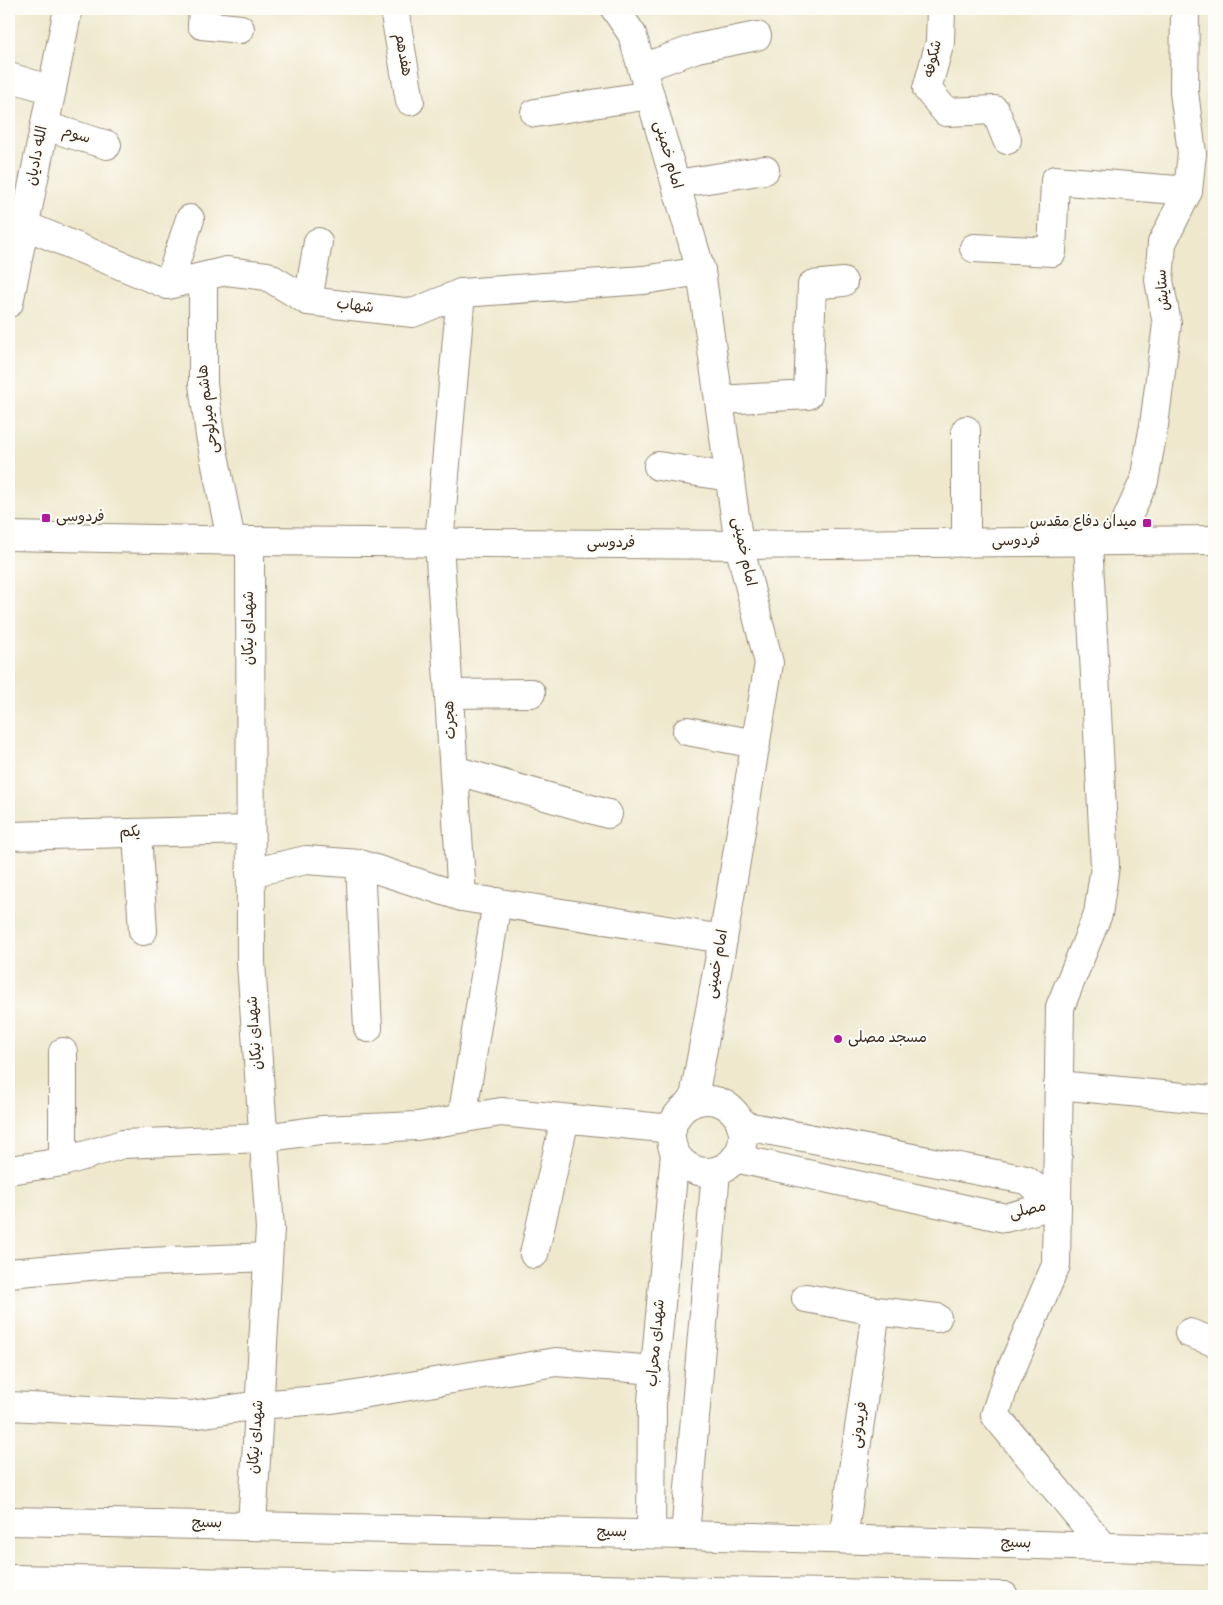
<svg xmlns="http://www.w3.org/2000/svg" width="1223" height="1605" viewBox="0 0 1223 1605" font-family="Dekko,'Playpen Sans Arabic',sans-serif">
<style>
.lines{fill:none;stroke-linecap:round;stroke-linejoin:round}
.minor-casing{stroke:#958976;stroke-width:30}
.major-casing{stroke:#958976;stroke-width:30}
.minor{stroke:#fff;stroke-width:28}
.major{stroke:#fff;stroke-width:28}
.poi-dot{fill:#b5179e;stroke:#fdfcf7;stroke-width:2}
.labels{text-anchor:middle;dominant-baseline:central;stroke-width:4.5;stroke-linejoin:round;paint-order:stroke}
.street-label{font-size:15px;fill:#3b2a1e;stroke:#fdfcf7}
.poi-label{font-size:15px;fill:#3b2a1e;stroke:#fdfcf7;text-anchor:start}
</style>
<rect width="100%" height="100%" fill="#fdfcf7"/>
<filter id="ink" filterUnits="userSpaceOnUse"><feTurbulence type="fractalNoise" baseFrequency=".02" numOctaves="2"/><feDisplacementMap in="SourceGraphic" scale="10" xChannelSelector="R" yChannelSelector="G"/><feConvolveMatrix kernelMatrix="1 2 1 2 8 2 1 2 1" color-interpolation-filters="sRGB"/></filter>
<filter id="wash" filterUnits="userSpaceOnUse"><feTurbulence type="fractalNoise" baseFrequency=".0096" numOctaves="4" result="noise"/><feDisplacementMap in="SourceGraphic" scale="20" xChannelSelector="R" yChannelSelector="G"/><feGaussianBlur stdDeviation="1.12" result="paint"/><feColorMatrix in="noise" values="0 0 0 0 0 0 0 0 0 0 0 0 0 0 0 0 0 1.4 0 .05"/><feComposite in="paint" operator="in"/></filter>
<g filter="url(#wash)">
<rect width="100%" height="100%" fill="#efe8cd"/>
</g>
<g filter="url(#ink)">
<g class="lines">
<defs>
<g id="minor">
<path d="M203,9L202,25L240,29"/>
<path d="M394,9L410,101"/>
<path d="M615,9L632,34L701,271L739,545L769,663L723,939L693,1103"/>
<path d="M941,9L940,42L927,89L946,112L995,110L1007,140"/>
<path d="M642,68L697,48L757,36"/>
<path d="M9,77L52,90"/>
<path d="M535,113L650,95"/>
<path d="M45,126L107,145"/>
<path d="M676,184L765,170"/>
<path d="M9,216L24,225L168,285L226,271L267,276L308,301L413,313L461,293L644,280L701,271"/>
<path d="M974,248L1052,252L1055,180L1188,191"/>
<path d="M203,277V384L210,435L231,540"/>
<path d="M168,285L190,219"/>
<path d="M461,293L439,543L462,897"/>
<path d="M308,301L318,242"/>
<path d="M9,303L68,9"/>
<path d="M719,400L808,395L812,285L843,282"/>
<path d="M966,430V543"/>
<path d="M658,466L730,477"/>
<path d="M9,536L250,541L739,545L1214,540"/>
<path d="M250,541L251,963L270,1228L252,1525"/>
<path d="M1117,541L1144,481L1154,425L1167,324L1159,280L1162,243L1188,191L1192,153L1184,92L1185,9"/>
<path d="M1088,542L1105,866L1098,914L1060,1007L1056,1265L1005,1384L995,1415L1104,1547"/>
<path d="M450,694L531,693"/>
<path d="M687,731L756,744"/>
<path d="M454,770L608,814"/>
<path d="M137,833L143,931"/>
<path d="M9,836L250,830"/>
<path d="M360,864L368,1028"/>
<path d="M250,873L306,860L360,864L462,897L723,939"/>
<path d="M63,1052V1162"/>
<path d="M1058,1085L1214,1100"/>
<circle cx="707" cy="1136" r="36"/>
<path d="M462,1118L497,902"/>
<path d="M741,1125L1026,1180L1057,1204"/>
<path d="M735,1158L1005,1218L1057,1204"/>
<path d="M9,1170L63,1162L123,1144L263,1138L321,1130L417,1126L501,1112L672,1129"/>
<path d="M534,1254L565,1119"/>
<path d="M9,1273L123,1263L268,1257"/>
<path d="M806,1298L876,1311L937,1318"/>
<path d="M1189,1333L1214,1342"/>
<path d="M9,1406L191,1415L259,1405L331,1399L556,1362L655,1370"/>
<path d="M651,1534L652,1401L675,1153"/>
<path d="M685,1535L716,1171"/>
<path d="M843,1539L876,1311"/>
</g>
<g id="major">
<path d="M9,1521L685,1535L1214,1550"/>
<path d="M9,1579L1004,1596"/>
</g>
</defs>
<use href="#minor" class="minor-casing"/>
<use href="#major" class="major-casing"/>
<use href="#minor" class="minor"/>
<use href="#major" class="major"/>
</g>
</g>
<g class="poi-dot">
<rect x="41" y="513" width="10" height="10" rx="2.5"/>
<rect x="1142" y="518" width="10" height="10" rx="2.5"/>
<circle cx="838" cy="1039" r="5"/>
</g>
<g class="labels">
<g class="street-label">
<text transform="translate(402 55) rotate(80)">هفدهم</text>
<text transform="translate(934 59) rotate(-77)">شکوفه</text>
<text transform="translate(76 136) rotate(17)">سوم</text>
<text transform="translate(667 155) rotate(74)">امام خمینی</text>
<text transform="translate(38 156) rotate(-79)">الله دادیان</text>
<text transform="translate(1164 290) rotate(-95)">ستایش</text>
<text transform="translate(355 307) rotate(7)">شهاب</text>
<text transform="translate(209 409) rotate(-97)">هاشم میرلوحی</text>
<text transform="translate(1016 542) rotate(-1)">فردوسی</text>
<text x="611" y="544">فردوسی</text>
<text transform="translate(743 552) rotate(78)">امام خمینی</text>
<text transform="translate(250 628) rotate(-90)">شهدای نیکان</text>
<text transform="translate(451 720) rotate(-93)">هجرت</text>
<text transform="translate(130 833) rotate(-1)">یکم</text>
<text transform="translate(718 964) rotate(-80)">امام خمینی</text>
<text transform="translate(256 1033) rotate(-94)">شهدای نیکان</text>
<text transform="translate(1028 1211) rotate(-13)">مصلی</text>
<text transform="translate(657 1343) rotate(-85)">شهدای محراب</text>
<text transform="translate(860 1425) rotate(-82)">فریدونی</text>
<text transform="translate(257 1437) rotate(-86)">شهدای نیکان</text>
<text transform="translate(207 1524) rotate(1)">بسیج</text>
<text transform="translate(612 1533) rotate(1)">بسیج</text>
<text transform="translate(1016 1544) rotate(2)">بسیج</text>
</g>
<g class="poi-label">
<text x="56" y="518">فردوسی</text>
<text x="1137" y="523" text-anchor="end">میدان دفاع مقدس</text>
<text x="848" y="1039">مسجد مصلی</text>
</g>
</g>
<rect width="1223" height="1605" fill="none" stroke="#fdfcf7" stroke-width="30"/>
</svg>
